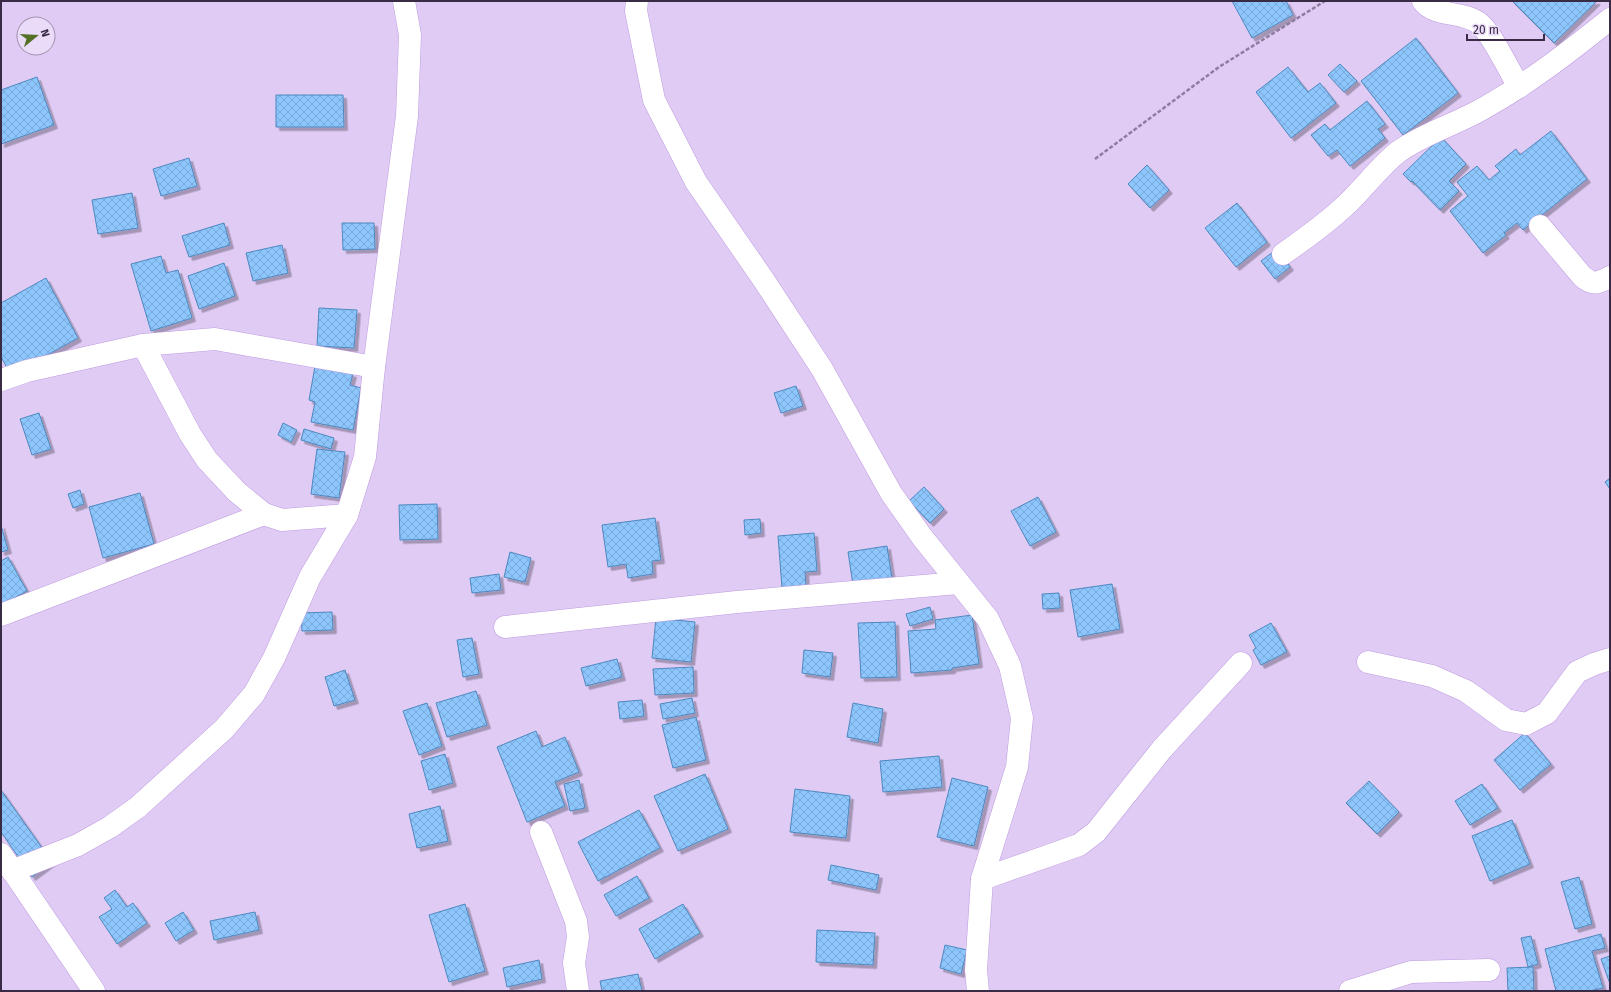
<svg xmlns="http://www.w3.org/2000/svg" width="1611" height="992" viewBox="0 0 1611 992" font-family="'Fira Sans',sans-serif">
<style>
.building{fill:url(#building-cross-hatch);stroke:#4d88be;filter:url(#shadow)}
.lines{fill:none;stroke-linecap:round;stroke-linejoin:round}
.street-casing{stroke:#be9bdf;stroke-width:23}
.path{stroke:#8f7da0;stroke-width:2.5;stroke-dasharray:4 2;stroke-linecap:butt}
.street{stroke:#fff;stroke-width:22}
</style>
<defs>
<pattern id="building-cross-hatch" width="8" height="8" patternUnits="userSpaceOnUse"><rect width="8" height="8" fill="#8cc6fc"/><path d="M0 0l8 8M0 8l8-8" fill="none" stroke="#7aaad9"/></pattern>
<filter id="shadow"><feDropShadow dx="3.5" dy="3.5" stdDeviation="0" flood-color="#0004"/></filter>
</defs>
<rect width="100%" height="100%" fill="#e0cbf5"/>
<g class="building">
<path d="M1232,1H1286L1293,15L1252,38Z"/>
<path d="M1512,1H1597L1554,43Z"/>
<path d="M1416,38L1458,93L1403,135L1361,81Z"/>
<path d="M1340,64L1357,81L1344,92L1328,75Z"/>
<path d="M1288,67L1308,92L1320,83L1336,103L1291,138L1256,92Z"/>
<path d="M37,77L54,125L1,144V90Z"/>
<path d="M276,95H343L344,127H276Z"/>
<path d="M1367,101L1385,124L1378,129L1385,138L1350,166L1337,150L1328,156L1311,135L1325,124L1330,130Z"/>
<path d="M1551,131L1587,179L1523,230L1517,223L1504,233L1506,235L1483,253L1450,211L1468,196L1457,182L1477,166L1489,180L1500,171L1495,166L1516,149L1520,155Z"/>
<path d="M1441,137L1466,164L1449,181L1459,191L1440,210L1412,181L1411,182L1403,174Z"/>
<path d="M189,158L197,186L161,196L153,169Z"/>
<path d="M1147,165L1169,190L1150,208L1128,184Z"/>
<path d="M132,193L138,228L98,234L92,200Z"/>
<path d="M1237,203L1267,242L1236,267L1205,228Z"/>
<path d="M224,223L230,245L189,257L182,236Z"/>
<path d="M342,223H374L375,249L343,250Z"/>
<path d="M282,245L288,273L253,281L246,253Z"/>
<path d="M1277,249L1290,267L1275,279L1261,261Z"/>
<path d="M161,256L166,273L178,270L192,318L151,331L131,264Z"/>
<path d="M224,263L235,296L199,309L188,276Z"/>
<path d="M46,278L78,338L11,375L1,357V303Z"/>
<path d="M319,308L357,310L354,348L317,346Z"/>
<path d="M315,366L353,374L350,385L361,388L353,430L311,422L315,402L309,400Z"/>
<path d="M796,386L803,406L781,413L774,393Z"/>
<path d="M39,413L51,449L32,455L20,419Z"/>
<path d="M283,423L297,430L291,442L278,435Z"/>
<path d="M304,429L334,438L331,449L301,440Z"/>
<path d="M317,449L345,452L339,498L311,494Z"/>
<path d="M1610,478V489L1605,482Z"/>
<path d="M924,487L944,509L930,523L909,501Z"/>
<path d="M80,490L84,504L73,508L68,494Z"/>
<path d="M140,493L154,544L103,558L89,507Z"/>
<path d="M1038,497L1056,532L1030,546L1011,511Z"/>
<path d="M437,504L438,539L400,540L399,505Z"/>
<path d="M655,518L661,560L652,561L653,574L628,578L626,564L608,567L602,525Z"/>
<path d="M760,519L761,533L745,535L744,520Z"/>
<path d="M1,525L8,550L1,552Z"/>
<path d="M814,533L817,571L805,572L806,586L782,588L778,536Z"/>
<path d="M887,546L893,585L854,591L848,552Z"/>
<path d="M510,552L531,558L525,582L504,577Z"/>
<path d="M8,557L27,591L1,605V561Z"/>
<path d="M499,574L501,590L472,593L470,578Z"/>
<path d="M1112,584L1120,629L1078,637L1070,590Z"/>
<path d="M1059,593L1060,608L1043,609L1042,594Z"/>
<path d="M930,607L933,619L910,626L906,614Z"/>
<path d="M332,612L333,630L302,631L301,613Z"/>
<path d="M972,615L979,664L952,668V670L911,673L908,631L936,629L935,620Z"/>
<path d="M656,618L695,622L691,662L652,658Z"/>
<path d="M895,622L897,677L861,678L858,623Z"/>
<path d="M1271,623L1287,652L1261,665L1253,650L1256,648L1249,635Z"/>
<path d="M472,638L479,674L463,677L457,640Z"/>
<path d="M804,650L833,653L830,677L802,673Z"/>
<path d="M617,659L622,677L586,686L581,668Z"/>
<path d="M693,667L694,693L655,695L653,669Z"/>
<path d="M345,670L355,700L334,706L325,677Z"/>
<path d="M476,691L487,725L447,737L436,703Z"/>
<path d="M692,698L695,713L663,719L660,704Z"/>
<path d="M642,700L644,716L620,719L618,702Z"/>
<path d="M427,703L442,746L419,755L403,711Z"/>
<path d="M853,703L883,709L878,743L847,737Z"/>
<path d="M696,717L706,760L673,768L662,725Z"/>
<path d="M536,731L542,747L565,737L579,772L555,782L565,806L527,822L497,747Z"/>
<path d="M1525,733L1551,764L1520,790L1494,760Z"/>
<path d="M445,754L453,783L429,790L421,761Z"/>
<path d="M939,756L942,787L883,792L880,761Z"/>
<path d="M705,774L728,829L678,851L654,796Z"/>
<path d="M952,778L988,787L974,846L937,837Z"/>
<path d="M579,780L585,808L570,811L564,784Z"/>
<path d="M1369,781L1399,812L1377,834L1346,803Z"/>
<path d="M1482,784L1498,808L1470,825L1455,801Z"/>
<path d="M795,789L850,796L846,838L790,832Z"/>
<path d="M1,790L52,862L32,877L1,832Z"/>
<path d="M440,806L448,841L417,848L409,814Z"/>
<path d="M639,810L660,848L598,881L578,842Z"/>
<path d="M1512,820L1530,864L1490,881L1472,836Z"/>
<path d="M831,865L879,875L876,890L828,880Z"/>
<path d="M637,876L649,898L616,916L604,895Z"/>
<path d="M1579,877L1592,924L1575,929L1561,882Z"/>
<path d="M115,890L127,907L133,903L147,923L117,944L99,917L112,909L104,898Z"/>
<path d="M465,904L485,971L449,982L429,915Z"/>
<path d="M683,904L700,933L655,959L639,929Z"/>
<path d="M183,912L194,930L176,941L165,923Z"/>
<path d="M255,912L259,930L214,940L210,921Z"/>
<path d="M817,930L875,933L873,965L816,962Z"/>
<path d="M1601,934L1605,948L1592,951L1603,988L1589,991H1556L1545,949Z"/>
<path d="M1531,936L1538,964L1528,967L1521,938Z"/>
<path d="M945,945L967,950L961,974L940,968Z"/>
<path d="M1610,956V984L1601,959Z"/>
<path d="M539,960L542,979L507,987L503,968Z"/>
<path d="M1533,967L1534,991H1508L1507,968Z"/>
<path d="M638,974L642,991H602L600,981Z"/>
</g>
<g class="lines">
<defs>
<g id="street">
<path d="M637,1L636,11L654,100L696,182L763,279L822,369L891,493L922,537L988,619L1010,666L1022,718L1017,767L982,879L976,970L978,991"/>
<path d="M1423,1C1436,18 1463,10 1480,24C1492,34 1510,72 1519,87"/>
<path d="M1540,226L1582,276C1593,286 1598,283 1610,277"/>
<path d="M1283,254C1306,238 1327,223 1347,204C1365,187 1379,167 1398,152C1424,133 1457,124 1484,108C1529,83 1570,51 1610,19"/>
<path d="M143,345L190,434L207,460L237,492L264,514L282,520L347,515"/>
<path d="M1,380L27,371L143,345L215,339L374,367"/>
<path d="M1,615L264,514"/>
<path d="M505,627L737,602L958,583"/>
<path d="M1368,662L1432,676L1466,691L1506,720L1526,724L1547,713L1577,672L1594,664L1610,659"/>
<path d="M541,832L576,921L578,937L574,963L578,991"/>
<path d="M1,854L94,991"/>
<path d="M12,871L78,845L110,827L138,807L224,729L254,694L274,658L310,577L347,515L365,457L374,367L407,116L410,35L404,1"/>
<path d="M982,879L1079,845L1096,832L1162,749L1241,663"/>
<path d="M1350,991L1411,972L1489,970"/>
</g>
</defs>
<use href="#street" class="street-casing"/>
<path class="path" d="M1095,159L1219,67L1325,1"/>
<use href="#street" class="street"/>
</g>
<rect width="1611" height="992" fill="none" stroke="#392a46" stroke-width="4"/>
<g transform="translate(36 36) rotate(72)"><circle r="19" fill="#eadcf8" stroke="#a395b1"/>
<path d="M0-3L7 15L0 10L-7 15Z" fill="#537025"/>
<text y="-6" font-size="11" font-weight="bold" text-anchor="middle" fill="#392a46">N</text>
</g>
<path d="M1467 34v6h77v-6" fill="none" stroke="#392a46" stroke-width="2"/>
<text x="1473" y="34" font-size="12" fill="#392a46" stroke="#eadcf8" stroke-width="3" paint-order="stroke">20 m</text>
</svg>
